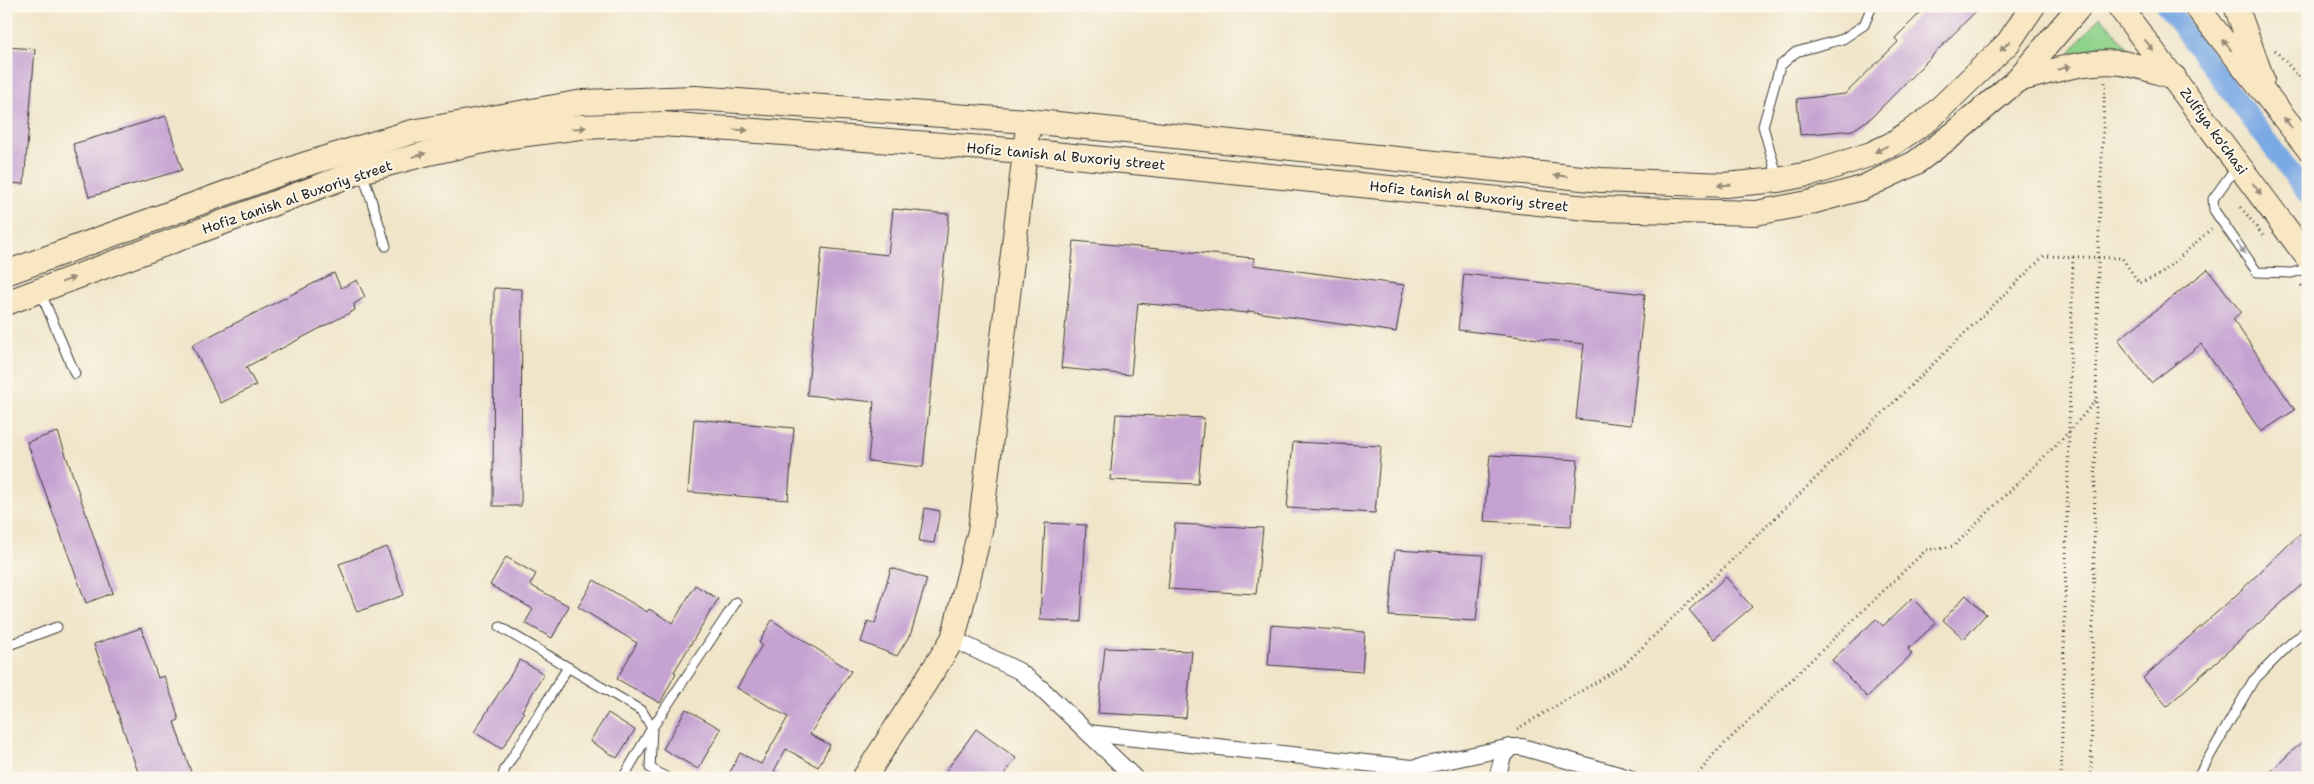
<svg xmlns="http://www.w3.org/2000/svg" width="2314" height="784" viewBox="0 0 2314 784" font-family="'Shantell Sans',sans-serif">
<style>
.green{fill:#8fd28b;stroke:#567754}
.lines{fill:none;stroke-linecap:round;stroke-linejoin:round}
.canal{stroke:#7aa9e4;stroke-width:20}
.building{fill:#c5a2d2}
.lane-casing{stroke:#3c3a36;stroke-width:11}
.street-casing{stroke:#3c3a36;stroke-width:18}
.secondary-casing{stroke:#3c3a36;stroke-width:26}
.path{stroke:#3c3a36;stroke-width:3;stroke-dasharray:1 4;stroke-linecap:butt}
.lane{stroke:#fff;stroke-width:9}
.street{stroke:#fff;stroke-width:16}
.secondary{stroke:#f9e7c3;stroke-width:24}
.oneway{fill:#968c78}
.oneway2{fill:#999}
.labels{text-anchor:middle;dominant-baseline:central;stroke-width:4;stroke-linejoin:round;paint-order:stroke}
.street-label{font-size:14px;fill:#1c1c1c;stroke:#fbf7ec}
</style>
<rect width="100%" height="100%" fill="#fbf7ec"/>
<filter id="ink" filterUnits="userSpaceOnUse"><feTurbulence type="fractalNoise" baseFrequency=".02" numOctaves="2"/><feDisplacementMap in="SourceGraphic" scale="10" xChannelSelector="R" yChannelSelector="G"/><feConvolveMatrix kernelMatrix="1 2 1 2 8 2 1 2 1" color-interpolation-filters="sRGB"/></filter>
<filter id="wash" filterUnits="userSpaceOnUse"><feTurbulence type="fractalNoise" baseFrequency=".0096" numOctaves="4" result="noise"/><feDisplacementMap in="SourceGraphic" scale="20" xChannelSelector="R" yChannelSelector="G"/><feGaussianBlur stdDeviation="1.12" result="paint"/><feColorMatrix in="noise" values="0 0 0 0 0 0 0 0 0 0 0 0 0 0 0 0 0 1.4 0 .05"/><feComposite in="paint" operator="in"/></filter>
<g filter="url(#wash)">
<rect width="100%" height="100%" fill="#f0e5c9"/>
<path class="green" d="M2100,16L2135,56L2099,50L2069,54Z"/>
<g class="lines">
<path class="canal" d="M2166,6L2308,195"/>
</g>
<g id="blocks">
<g class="building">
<path d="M1927,6H1981L1871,118L1853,130L1800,135L1797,99L1845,94L1898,42L1895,38Z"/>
<path d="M6,47L35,49L24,184L6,183Z"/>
<path d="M166,116L182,170L89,197L73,144Z"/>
<path d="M893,209L949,214L923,467L868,461L874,402L807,395L822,248L888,255Z"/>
<path d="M1074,241L1254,258L1253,265L1404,285L1396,332L1248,311V313L1138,303L1131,375L1061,368Z"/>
<path d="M2208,269L2241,312L2233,319L2295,410L2261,432L2201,344L2151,383L2118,340Z"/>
<path d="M334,273L341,288L357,280L365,297L354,304L355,310L246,367L256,385L221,403L192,345Z"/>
<path d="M1464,274L1645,294L1631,425L1576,419L1584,344L1458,330Z"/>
<path d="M494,288L522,289L521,506H493Z"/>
<path d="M1116,414L1204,418L1198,484L1110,480Z"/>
<path d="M694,419L794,428L788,500L688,492Z"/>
<path d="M58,432L113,593L86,603L27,442Z"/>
<path d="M1293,442L1381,446L1375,513L1287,508Z"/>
<path d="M1490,455L1578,460L1571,526L1484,521Z"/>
<path d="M925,508L940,511L934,543L919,541Z"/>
<path d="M1045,523L1086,525L1081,622L1040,620Z"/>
<path d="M1175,524L1263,528L1256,594L1168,589Z"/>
<path d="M2308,526V579L2167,706L2143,678L2233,598Z"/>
<path d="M387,547L404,595L357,612L339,564Z"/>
<path d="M1395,550L1483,555L1476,621L1389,616Z"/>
<path d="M506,557L536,574L530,585L569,606L552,638L525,623L533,609L490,585Z"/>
<path d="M891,568L927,579L911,633L897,656L861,642L868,621L875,624Z"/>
<path d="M1726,577L1752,607L1714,639L1689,610Z"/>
<path d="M594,580L647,612L649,609L673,623L695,585L718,599L674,672L676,673L660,703L617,679L637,643L578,607Z"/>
<path d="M1966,595L1986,614L1964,639L1943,620Z"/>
<path d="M1912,598L1936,623L1908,649L1912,654L1867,697L1832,660L1876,619L1883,626Z"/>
<path d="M772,620L851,671L810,734L830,745L818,767L786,749L774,771L786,778H727L740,753L761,764L788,717L737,688L762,645L759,643Z"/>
<path d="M1271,625L1365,632L1362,672L1268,665Z"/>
<path d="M141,628L158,678L164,676L174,703L179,720L174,722L193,778H140L94,644Z"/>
<path d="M1105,648L1192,651L1186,718L1098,713Z"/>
<path d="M520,660L544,674L522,711L524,713L502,749L474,732Z"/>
<path d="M686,709L721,729L698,769L663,749Z"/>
<path d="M608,713L635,730L617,758L590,741Z"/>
<path d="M976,729L1016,758L1002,778H955L946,771Z"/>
<path d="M2308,736V778H2264Z"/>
</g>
</g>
</g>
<g filter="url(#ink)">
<use href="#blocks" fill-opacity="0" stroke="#3c3a36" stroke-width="1"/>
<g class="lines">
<defs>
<g id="lane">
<path d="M2237,166L2213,199L2214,210L2257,272L2292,273L2308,268"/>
<path d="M362,171L386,246"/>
<path d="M1778,179L1763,126L1780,66L1796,52L1843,39L1864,25L1872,6"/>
<path d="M40,291L75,374"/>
<path d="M500,627L642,711L652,728L650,768L667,778"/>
<path d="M6,646L57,627"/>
<path d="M502,778L505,769L568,667"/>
<path d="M623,778L652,728L736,602"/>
<path d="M2197,778L2253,681L2292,642L2308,629"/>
</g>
<g id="street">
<path d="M953,639L1019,671L1041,688L1135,778"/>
<path d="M1088,733L1412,768L1511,747"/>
<path d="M1497,778L1503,756L1511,747H1522L1629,778"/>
</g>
<g id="secondary">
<path d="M2119,6L2308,258"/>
<path d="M2196,6L2308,148"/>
<path d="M2236,6L2262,79"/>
<path d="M2017,80C2050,72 2087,59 2121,63C2139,65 2157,72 2174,77"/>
<path d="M6,273L303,165L412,132L583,102L695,98L1028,121L1601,180L1725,185L1778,180L1814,173L1871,154L1892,144L1929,119L2008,43L2033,6"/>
<path d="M6,303L361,171L429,153L498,138L580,127L662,124L1024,151L1597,209L1756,213L1808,203L1862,188L1915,163L1955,133L2017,80L2080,6"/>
<path d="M864,778L953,639L980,531L1027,135"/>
</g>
</defs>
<use href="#lane" class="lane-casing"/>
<use href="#street" class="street-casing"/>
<use href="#secondary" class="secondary-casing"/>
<g class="path">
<path d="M2275,50L2308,87"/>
<path d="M2241,207L2263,236"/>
<path d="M2301,285L2308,294"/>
<path d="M1517,729L1622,667L2044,256L2122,258L2139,283L2160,275L2211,229"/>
<path d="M1695,778L1714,754L1926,550L1954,546L2069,432L2096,400"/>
<path d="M2061,778L2073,256"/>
<path d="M2091,778L2098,257L2105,81"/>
</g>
<use href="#lane" class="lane"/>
<use href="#street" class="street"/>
<use href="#secondary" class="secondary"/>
</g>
<defs><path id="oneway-solid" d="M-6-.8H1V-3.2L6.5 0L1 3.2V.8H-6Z" transform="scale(1.25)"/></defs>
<g class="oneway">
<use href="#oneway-solid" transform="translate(2149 45) rotate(52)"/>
<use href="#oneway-solid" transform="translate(2227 45) rotate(-129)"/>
<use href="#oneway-solid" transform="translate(2005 46) rotate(133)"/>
<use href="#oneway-solid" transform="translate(2064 68) rotate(-14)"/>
<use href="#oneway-solid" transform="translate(2288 123) rotate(-127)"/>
<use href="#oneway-solid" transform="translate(579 128) rotate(-5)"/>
<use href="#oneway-solid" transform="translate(741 130) rotate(4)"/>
<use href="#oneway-solid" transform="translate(1881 149) rotate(153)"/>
<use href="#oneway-solid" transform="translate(419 155) rotate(-15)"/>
<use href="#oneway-solid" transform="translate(1561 176) rotate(-174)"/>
<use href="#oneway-solid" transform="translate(1724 185) rotate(179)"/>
<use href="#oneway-solid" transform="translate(2257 189) rotate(54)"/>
<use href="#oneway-solid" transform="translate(68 280) rotate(-21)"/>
</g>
<use class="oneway2" href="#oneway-solid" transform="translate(2241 248) rotate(55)"/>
</g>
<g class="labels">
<g class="street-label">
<text transform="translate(2214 131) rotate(54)">Zulfiya ko'chasi</text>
<text transform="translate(1066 156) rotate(5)">Hofiz tanish al Buxoriy street</text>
<text transform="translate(1469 196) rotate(6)">Hofiz tanish al Buxoriy street</text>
<text transform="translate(297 197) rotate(-19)">Hofiz tanish al Buxoriy street</text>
</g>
</g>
<rect width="2314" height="784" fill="none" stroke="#fbf7ec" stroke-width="25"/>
</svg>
